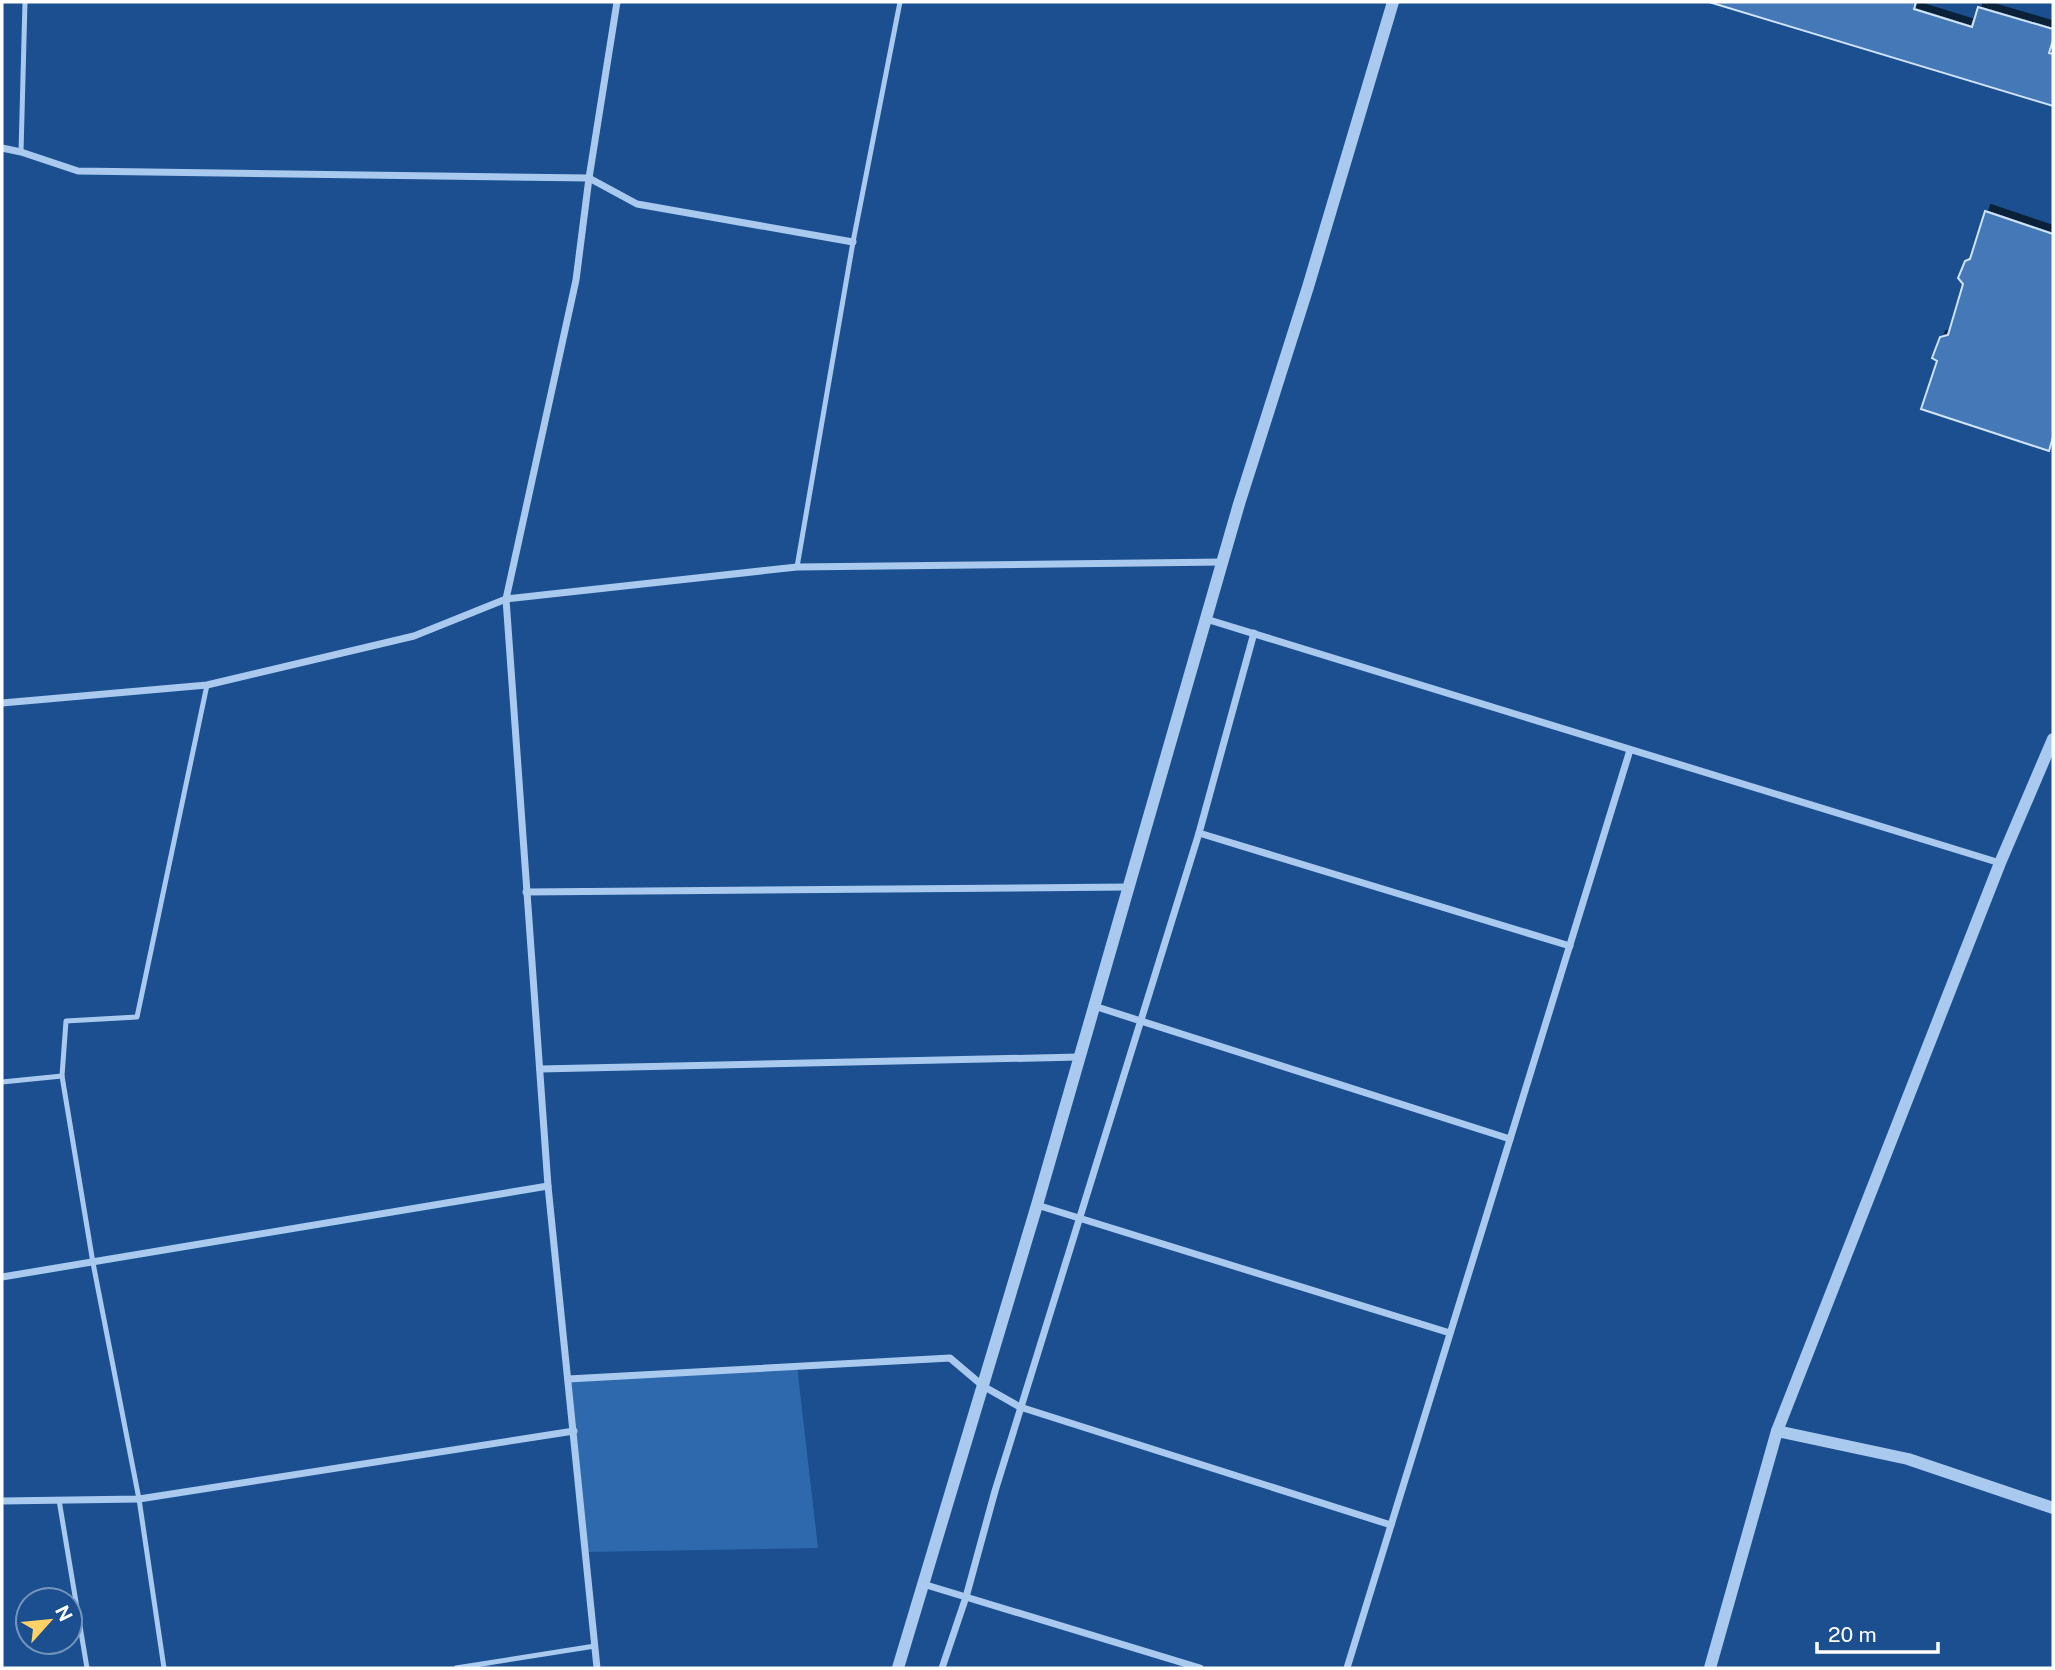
<svg xmlns="http://www.w3.org/2000/svg" width="2055" height="1670" viewBox="0 0 2055 1670" font-family="'Public Sans',sans-serif">
<style>
.green{fill:#2e69ad}
.building{fill:#4478b7;stroke:#cfe3fa;stroke-width:2;filter:url(#shadow)}
.lines{fill:none;stroke-linecap:round;stroke-linejoin:round}
.service{stroke:#a9c9ee;stroke-width:5}
.minor{stroke:#a9c9ee;stroke-width:7}
.tertiary{stroke:#a9c9ee;stroke-width:12}
</style>
<defs>
<filter id="shadow"><feDropShadow dx="6" dy="-6" stdDeviation="0" flood-color="#0009"/></filter>
</defs>
<rect width="100%" height="100%" fill="#1b4f8f"/>
<path class="green" d="M797,1366L818,1548L586,1552L568,1379Z"/>
<g class="building">
<path d="M1709,2H1916L1914,9L1972,27L1978,7L2053,29V40L2049,53L2053,54V106Z"/>
<path d="M1985,211L2053,234V437L2049,451L1921,409L1937,361L1932,358L1940,337L1948,335L1963,284L1958,278L1965,261L1970,259Z"/>
</g>
<g class="lines">
<g class="service">
<path d="M21,152L25,2"/>
<path d="M797,567L853,242L900,2"/>
<path d="M2,1082L62,1076"/>
<path d="M59,1500L87,1668"/>
<path d="M164,1668L139,1499L93,1263L62,1076L66,1021L137,1017L207,685"/>
<path d="M456,1668L595,1646"/>
</g>
<g class="minor">
<path d="M2,148L21,152L78,171L589,178L637,204L853,242"/>
<path d="M1206,619L2000,863"/>
<path d="M2,703L207,685L414,636L506,599L797,567L1223,562"/>
<path d="M1199,833L1570,946"/>
<path d="M526,892L1129,887"/>
<path d="M1094,1006L1510,1139"/>
<path d="M540,1069L1079,1057"/>
<path d="M1037,1205L1450,1333"/>
<path d="M2,1277L548,1186"/>
<path d="M568,1379L950,1358L983,1386L1020,1407L1391,1525"/>
<path d="M2,1501L139,1499L574,1431"/>
<path d="M923,1584L1200,1668"/>
<path d="M597,1668L548,1186L506,599L576,280L589,178L617,2"/>
<path d="M942,1668L966,1597L995,1491L1199,833L1254,633"/>
<path d="M1347,1668L1630,750"/>
</g>
<g class="tertiary">
<path d="M1777,1431L1908,1459L2053,1508"/>
<path d="M898,1668L1037,1205L1239,504L1308,287L1393,2"/>
<path d="M1710,1668L1777,1431L2000,863L2053,739"/>
</g>
</g>
<rect width="2055" height="1670" fill="none" stroke="#ffffff" stroke-width="7"/>
<g transform="translate(49 1621) rotate(63)"><circle r="33" fill="#1b4f8f" stroke="#7695bc" stroke-width="2"/>
<path d="M0-5L12 26L0 18L-12 26Z" fill="#ffd166"/>
<text y="-10" font-size="19" font-weight="bold" text-anchor="middle" fill="#ffffff">N</text>
</g>
<path d="M1817 1642v10h121v-10" fill="none" stroke="#ffffff" stroke-width="3.5"/>
<text x="1828" y="1642" font-size="21" fill="#ffffff" stroke="#1b4f8f" stroke-width="5" paint-order="stroke">20 m</text>
</svg>
